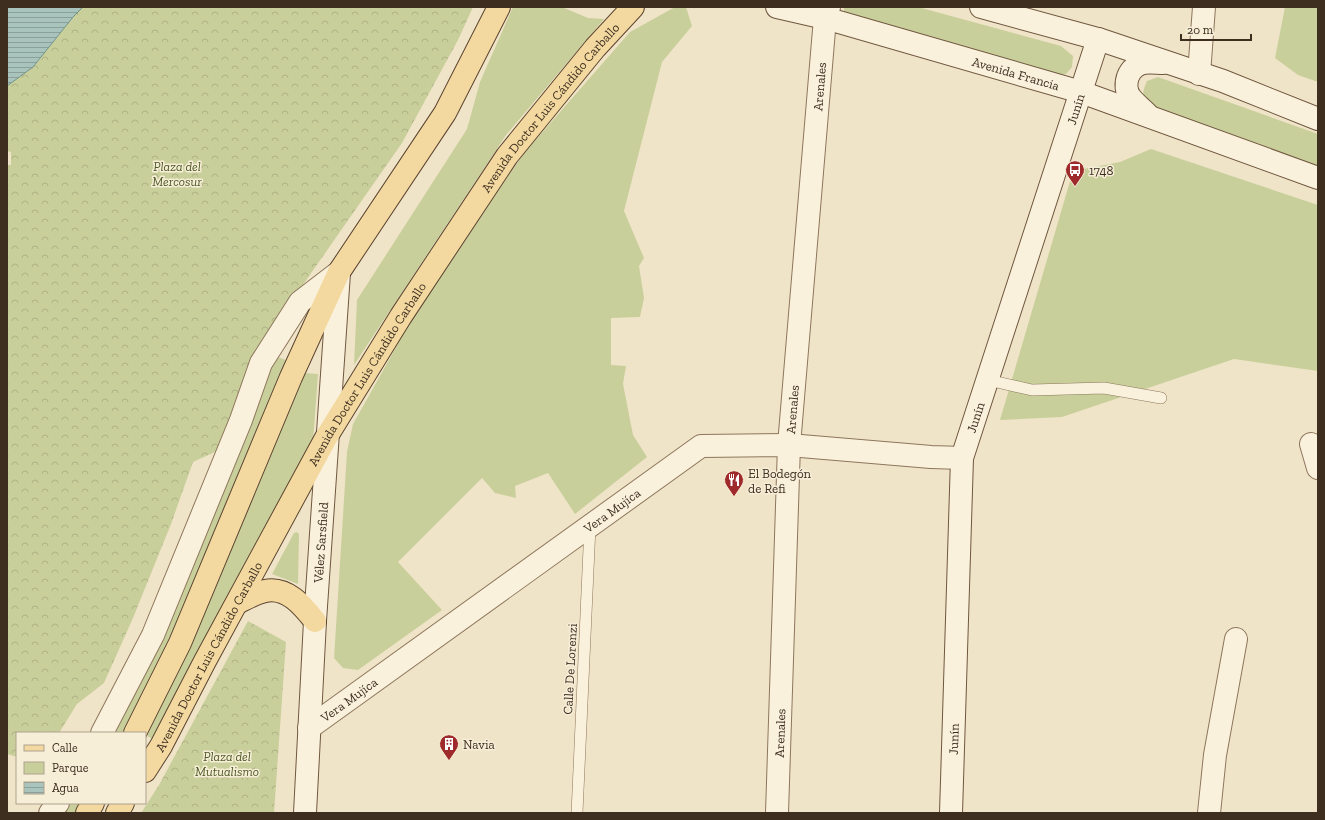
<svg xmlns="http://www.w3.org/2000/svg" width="1325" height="820" viewBox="0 0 1325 820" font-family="'Zilla Slab',serif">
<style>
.green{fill:#c9cf9b}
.forest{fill:url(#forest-crowns)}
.water{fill:url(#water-rules);stroke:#6f938a}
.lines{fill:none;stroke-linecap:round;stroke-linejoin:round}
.service-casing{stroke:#8d765c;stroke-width:12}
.minor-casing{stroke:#8d765c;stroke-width:24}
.secondary-casing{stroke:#6f573f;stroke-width:24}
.primary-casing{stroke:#5b4430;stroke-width:24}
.service{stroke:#faf1dc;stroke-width:11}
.minor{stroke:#faf1dc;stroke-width:22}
.secondary{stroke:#faf1dc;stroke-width:22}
.primary{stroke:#f3d9a0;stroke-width:22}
.labels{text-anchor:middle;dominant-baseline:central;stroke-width:3;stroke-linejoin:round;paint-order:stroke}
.street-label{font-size:13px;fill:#3d2e20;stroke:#f7eed8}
.park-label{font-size:13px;font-style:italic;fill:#4d5a26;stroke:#f7eed8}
.poi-label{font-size:13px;fill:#3d2e20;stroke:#f7eed8;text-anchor:start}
</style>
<defs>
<pattern id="forest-crowns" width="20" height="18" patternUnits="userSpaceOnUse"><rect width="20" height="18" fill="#c9cf9b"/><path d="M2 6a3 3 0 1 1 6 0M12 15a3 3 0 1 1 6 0" fill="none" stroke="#aeb285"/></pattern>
<pattern id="water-rules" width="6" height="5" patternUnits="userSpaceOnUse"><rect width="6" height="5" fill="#a9c4bc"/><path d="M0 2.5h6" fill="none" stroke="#8ba098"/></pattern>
</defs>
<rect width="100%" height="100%" fill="#f0e4c8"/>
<g class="green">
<path d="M513,7H562L588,18L604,19L506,135L354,365L357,300L467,129L480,82Z"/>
<path d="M675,7H686L692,26L662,62L624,211L644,258L639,266L644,298L640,317L611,318V365L626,366L623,384L633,435L647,457L575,514L548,473L515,486L516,498L495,493L482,478L398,562L442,610L358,670L343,668L334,658L347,452L353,424L427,292L525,152L630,32Z"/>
<path d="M844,7H918L1061,46L1073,56L1072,67L1066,74L1056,75L852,16L844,11Z"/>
<path d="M1285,7H1318V82L1298,75L1275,58Z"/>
<path d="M1158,77L1318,134V168L1152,108C1142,98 1141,94 1147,81Z"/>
<path d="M1151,149L1318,205V371L1234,359L1062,417L1000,420L1073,171L1120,162Z"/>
<path d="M275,356L286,360L164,656L124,733H112Z"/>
<path d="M305,373L318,374L313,442L155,740L147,736Z"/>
<path d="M297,532L299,534L298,584L272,574L294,533Z"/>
<path d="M69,803H82L76,813H62Z"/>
</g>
<g class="forest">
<path d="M83,7H473L458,40L402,143L270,332L217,451L193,462L171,524L133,618L104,683L77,704L59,733H17V757L7,754V165H11V152L7,151V86L33,67L73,17Z"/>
<path d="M248,621L286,642L274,813H141L159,785Z"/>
</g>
<path class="water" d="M7,7H83L73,17L33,67L7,86Z"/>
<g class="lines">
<defs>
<g id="service">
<path d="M988,380L1032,390L1104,388L1161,398"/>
<path d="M577,813L590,526"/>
</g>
<g id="minor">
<path d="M1199,74L1204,7"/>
<path d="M1311,444L1318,468"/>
<path id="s1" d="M309,728L701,446L789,445L931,457L962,458"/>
<path d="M102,733L153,635L241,420L261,363L300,302L339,272"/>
<path d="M50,813L58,803"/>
<path id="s2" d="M777,813L789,445L825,18L829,7"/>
<path d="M1209,813L1215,755L1236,639"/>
</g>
<g id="secondary">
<path id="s3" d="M777,7L825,18L1081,92L1318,178"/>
<path d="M981,7L1098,39L1223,81L1318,119"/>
<path d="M1148,115C1143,109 1135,104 1130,97C1122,85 1128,66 1144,63C1150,62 1157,63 1163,63"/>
<path id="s4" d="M305,813L315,621L339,273"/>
<path id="s5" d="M951,813L962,458L1098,39"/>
</g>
<g id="primary">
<path d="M239,602C247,598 256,593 265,591C287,586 303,606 315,621"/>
<path d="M135,733L180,643L291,377L339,272L445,113L499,7"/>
<path id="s6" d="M145,771L161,746L205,661L327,436L401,316L507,156L595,48L633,7"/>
<path d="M87,813L93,803"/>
<path d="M117,813L123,803"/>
</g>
</defs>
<use href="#service" class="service-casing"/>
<use href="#minor" class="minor-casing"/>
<use href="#secondary" class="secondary-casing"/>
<use href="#primary" class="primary-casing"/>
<use href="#service" class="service"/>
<use href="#minor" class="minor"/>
<use href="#secondary" class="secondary"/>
<use href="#primary" class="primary"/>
</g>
<defs>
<symbol id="bus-pin" viewBox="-11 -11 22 30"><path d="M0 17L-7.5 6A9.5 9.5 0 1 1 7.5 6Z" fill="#9e2a2b" stroke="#f7eed8"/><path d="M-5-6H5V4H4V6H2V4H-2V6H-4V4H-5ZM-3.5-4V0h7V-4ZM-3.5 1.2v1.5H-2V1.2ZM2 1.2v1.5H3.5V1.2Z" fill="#fff"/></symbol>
<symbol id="restaurant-pin" viewBox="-11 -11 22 30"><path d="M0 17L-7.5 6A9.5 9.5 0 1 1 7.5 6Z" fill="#9e2a2b" stroke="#f7eed8"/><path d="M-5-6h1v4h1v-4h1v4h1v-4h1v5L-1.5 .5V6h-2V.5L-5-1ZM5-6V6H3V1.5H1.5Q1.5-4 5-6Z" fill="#fff"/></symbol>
<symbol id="building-pin" viewBox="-11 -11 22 30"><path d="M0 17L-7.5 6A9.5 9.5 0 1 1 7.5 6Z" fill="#9e2a2b" stroke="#f7eed8"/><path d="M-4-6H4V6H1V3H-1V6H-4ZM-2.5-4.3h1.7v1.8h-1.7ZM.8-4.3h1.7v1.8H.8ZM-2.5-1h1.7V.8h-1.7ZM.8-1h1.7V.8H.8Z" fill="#fff"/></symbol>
</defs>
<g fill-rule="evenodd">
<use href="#bus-pin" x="1064" y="159" width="22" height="30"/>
<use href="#restaurant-pin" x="723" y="469" width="22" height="30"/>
<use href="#building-pin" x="438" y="733" width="22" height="30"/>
</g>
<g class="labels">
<g class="street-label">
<text stroke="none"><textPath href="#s3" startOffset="248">Avenida Francia</textPath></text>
<text stroke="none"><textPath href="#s2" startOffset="728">Arenales</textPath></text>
<text stroke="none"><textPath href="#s6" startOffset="779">Avenida Doctor Luis Cándido Carballo</textPath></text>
<text stroke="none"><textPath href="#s5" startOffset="722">Junín</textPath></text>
<text stroke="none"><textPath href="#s6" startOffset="455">Avenida Doctor Luis Cándido Carballo</textPath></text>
<text stroke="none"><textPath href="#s2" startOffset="404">Arenales</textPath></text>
<text stroke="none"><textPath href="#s5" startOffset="398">Junín</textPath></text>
<text stroke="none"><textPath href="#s1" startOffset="373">Vera Mujíca</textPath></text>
<text stroke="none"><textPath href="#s4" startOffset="271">Vélez Sarsfield</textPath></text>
<text stroke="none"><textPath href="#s6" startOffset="131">Avenida Doctor Luis Cándido Carballo</textPath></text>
<text transform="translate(570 669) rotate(-87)">Calle De Lorenzi</text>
<text stroke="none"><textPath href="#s1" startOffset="49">Vera Mujíca</textPath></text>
<text stroke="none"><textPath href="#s2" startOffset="80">Arenales</textPath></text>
<text stroke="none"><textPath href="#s5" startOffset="74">Junín</textPath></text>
</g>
<g class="park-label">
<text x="177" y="166">Plaza del<tspan x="177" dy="15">Mercosur</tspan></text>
<text x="227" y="756">Plaza del<tspan x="227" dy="15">Mutualismo</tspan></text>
</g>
<g class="poi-label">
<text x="1089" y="170">1748</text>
<text x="748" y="473">El Bodegón<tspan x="748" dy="15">de Refi</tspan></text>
<text x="463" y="744">Navia</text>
</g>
</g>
<rect width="1325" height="820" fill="none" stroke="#3d2e20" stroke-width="16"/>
<rect x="16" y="732" width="130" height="72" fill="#f7eed8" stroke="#ada18e"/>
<rect x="24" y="745" width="20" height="6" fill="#f3d9a0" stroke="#ada18e"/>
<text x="52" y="752" font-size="12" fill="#3d2e20">Calle</text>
<rect x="24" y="762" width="20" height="12" fill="#c9cf9b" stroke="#ada18e"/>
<text x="52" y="772" font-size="12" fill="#3d2e20">Parque</text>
<rect x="24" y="782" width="20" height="12" fill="url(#water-rules)" stroke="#ada18e"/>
<text x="52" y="792" font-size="12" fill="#3d2e20">Agua</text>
<path d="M1181 34v6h70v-6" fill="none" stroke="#3d2e20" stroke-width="2"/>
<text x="1187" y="34" font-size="12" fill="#3d2e20" stroke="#f7eed8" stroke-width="3" paint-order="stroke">20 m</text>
</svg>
